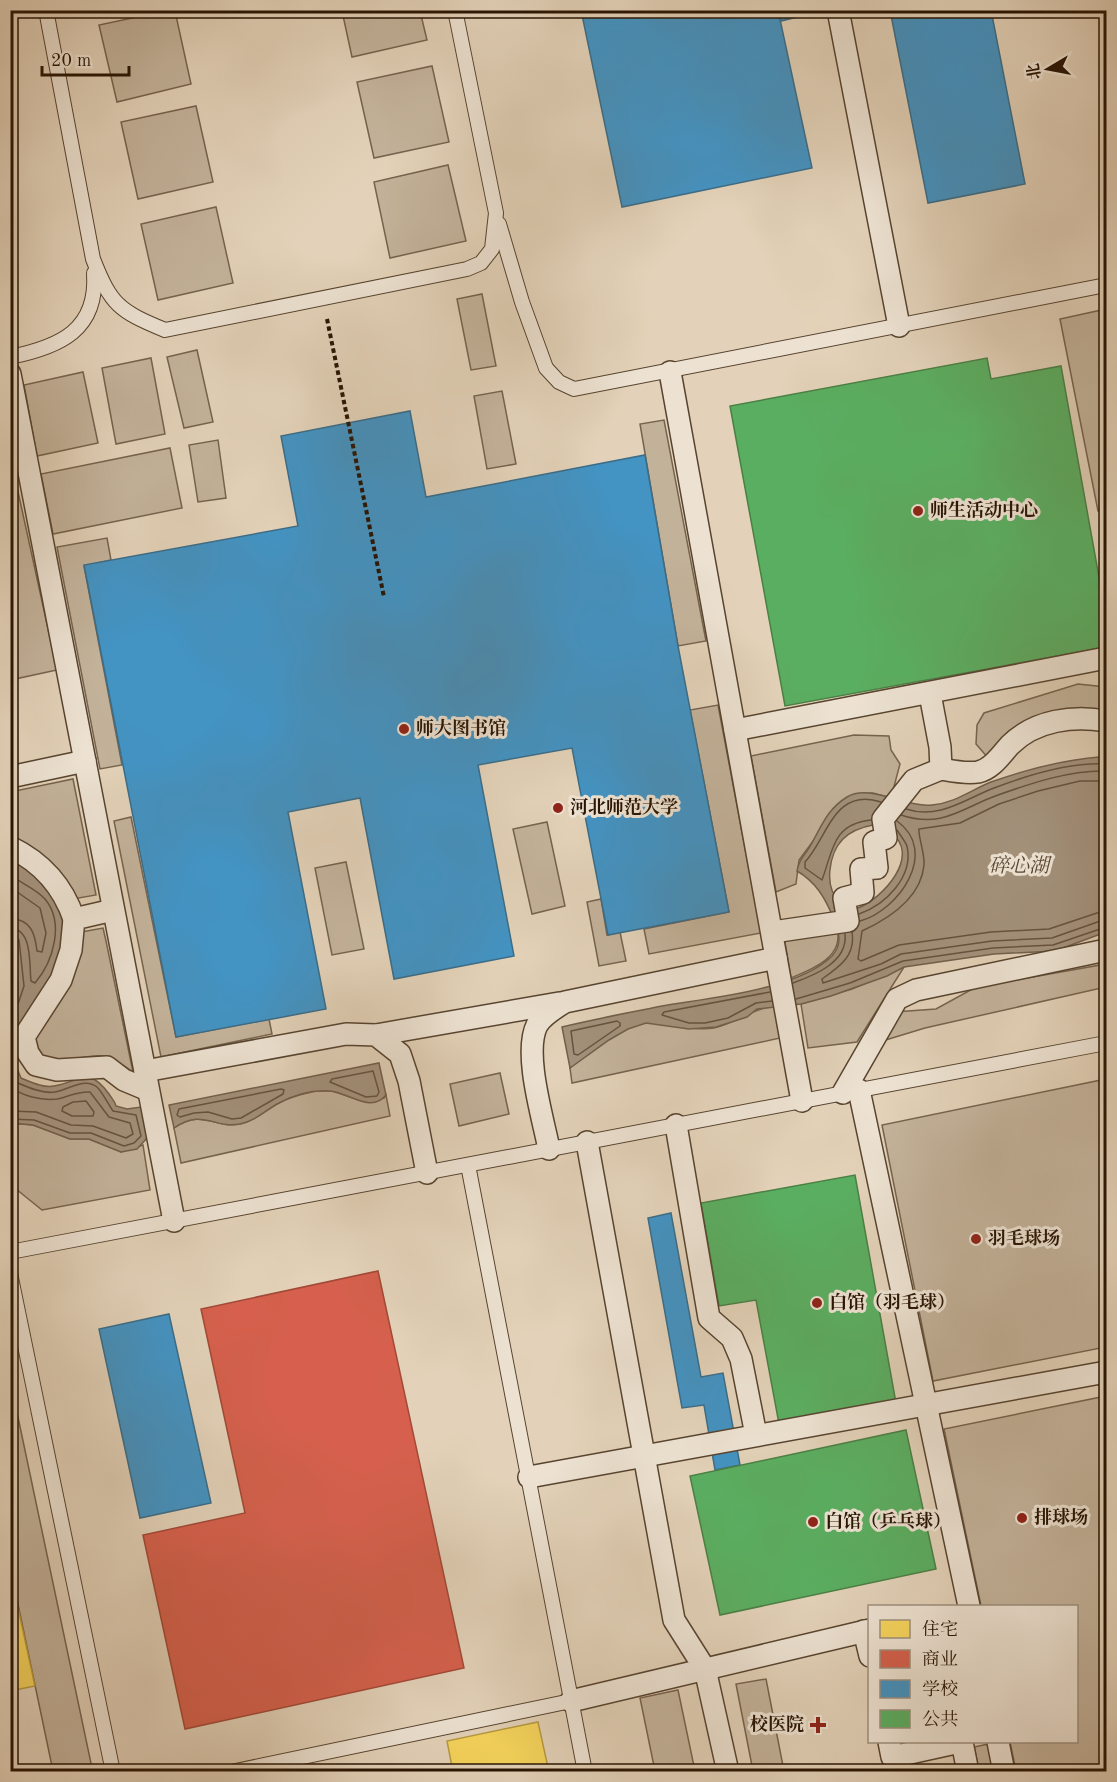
<svg xmlns="http://www.w3.org/2000/svg" width="1117" height="1782" viewBox="0 0 1117 1782" font-family="'Old Standard TT','Noto Serif SC',serif">
<style>
.green{fill:#c3b29a;stroke:#76634e;stroke-width:1.5}
.water{fill:#a3917b;stroke:#725f4b;stroke-width:1.5;fill-rule:evenodd}
.homes{fill:#f6d55c;stroke:#b89b41;stroke-width:1.5}
.shops{fill:#d6604d;stroke:#a24937;stroke-width:1.5}
.schools{fill:#4393c3;stroke:#3b6d89;stroke-width:1.5}
.public{fill:#5aae61;stroke:#4b8045;stroke-width:1.5}
.lines{fill:none;stroke-linecap:round;stroke-linejoin:round}
.shore{stroke:#66523f;stroke-width:1.5}
.service-casing{stroke:#574430;stroke-width:16}
.pedestrian-casing{stroke:#574430;stroke-width:24}
.path{stroke:#281403;stroke-width:4;stroke-dasharray:4.5 3;stroke-linecap:butt}
.service{stroke:#ede2d2;stroke-width:14}
.pedestrian{stroke:#ede2d2;stroke-width:21}
.poi-dot{fill:#8f2418;stroke:#ede2d2;stroke-width:2}
.labels{text-anchor:middle;dominant-baseline:central;stroke-width:6;stroke-linejoin:round;paint-order:stroke}
.poi-label{font-size:18px;font-weight:bold;fill:#281403;stroke:#ede2d2;text-anchor:start}
.water-label{font-size:20px;font-style:italic;fill:#594633;stroke:#ede2d2}
</style>
<rect width="100%" height="100%" fill="#e3d2b9"/>
<filter id="stains"><feTurbulence type="fractalNoise" baseFrequency=".00333" numOctaves="4"/><feColorMatrix values="0 0 0 0 .2 0 0 0 0 .09 0 0 0 0 .02 0 0 0 .5 -.17"/></filter>
<radialGradient id="worn" r=".72"><stop offset=".6" stop-color="#630" stop-opacity="0"/><stop offset="1" stop-color="#630" stop-opacity=".3"/></radialGradient>
<g class="green">
<path d="M165,11H175L191,84L117,102L99,25Z"/>
<path d="M342,11H420L427,40L352,57Z"/>
<path d="M432,66L449,142L374,158L357,82Z"/>
<path d="M196,106L213,182L138,199L121,122Z"/>
<path d="M448,165L466,241L390,258L374,182Z"/>
<path d="M216,207L233,283L158,300L141,224Z"/>
<path d="M482,294L496,366L471,370L457,299Z"/>
<path d="M1106,309V510L1098,511L1060,319Z"/>
<path d="M197,350L213,422L184,428L167,357Z"/>
<path d="M151,358L165,434L116,444L102,368Z"/>
<path d="M83,372L98,443L37,456L24,385Z"/>
<path d="M502,391L516,464L487,469L474,396Z"/>
<path d="M664,420L706,641L678,646L640,424Z"/>
<path d="M218,440L226,498L198,502L189,445Z"/>
<path d="M170,448L182,508L53,534L41,474Z"/>
<path d="M17,487L57,670L15,679L10,658V489Z"/>
<path d="M107,538L111,560L84,566L122,765L100,769L57,547Z"/>
<path d="M1078,684L1106,687V711L1069,710L989,759L976,744L977,725L984,713Z"/>
<path d="M718,705L761,933L649,954L644,929L729,912L690,710Z"/>
<path d="M854,735L889,736L891,750L900,764L891,798L873,793L858,794L842,802L799,860L796,884L776,892L751,756Z"/>
<path d="M73,779L96,895L73,899L11,838L10,792Z"/>
<path d="M131,817L176,1037L269,1019L272,1034L161,1057L114,821Z"/>
<path d="M547,822L565,906L532,914L513,829Z"/>
<path d="M346,862L364,949L332,955L315,868Z"/>
<path d="M601,899L607,935L620,932L626,961L599,966L587,902Z"/>
<path d="M782,925L837,929C844,957 813,969 791,978Z"/>
<path d="M103,928L106,941L133,1072C125,1067 113,1057 103,1056C76,1054 61,1071 33,1052L36,1023L76,933Z"/>
<path d="M1106,964V987L925,1028L879,1042L894,1012L936,1009L976,987Z"/>
<path d="M904,967L857,1042L808,1048L801,1004L852,989Z"/>
<path d="M769,1007H775L780,1038L572,1083L570,1068L574,1064C597,1050 618,1027 646,1023C669,1020 690,1032 714,1028C734,1024 750,1010 769,1007Z"/>
<path d="M500,1073L509,1114L459,1126L450,1084Z"/>
<path d="M1106,1079V1347L933,1381L882,1125Z"/>
<path d="M316,1091H332L362,1101L384,1098L386,1095L390,1116L181,1163L174,1128C203,1108 214,1129 240,1124C255,1121 264,1111 277,1104C289,1097 302,1094 316,1091Z"/>
<path d="M11,1123L33,1125L70,1139H89L121,1152L143,1145L150,1190L42,1210L11,1185Z"/>
<path d="M11,1384L92,1768L53,1771L11,1571Z"/>
<path d="M1106,1396V1771H1016L1010,1742H1076V1606H981L944,1429Z"/>
<path d="M766,1679L784,1771H753L736,1684Z"/>
<path d="M678,1690L695,1771H655L640,1698Z"/>
<path d="M993,1743L998,1771H979L974,1747Z"/>
</g>
<g class="water">
<path d="M1099,757L1106,758V932L1055,951L994,954L904,967L887,976L831,996L801,1004L757,1009L747,1017L716,1027L689,1029L646,1023L628,1029L609,1040L570,1068L562,1027C595,1019 628,1013 662,1006C708,998 798,990 832,956C843,944 839,931 833,917C825,898 816,882 797,871C799,860 803,857 809,848C821,828 826,810 847,797C869,783 906,808 932,805C955,803 971,790 991,782C1025,770 1063,760 1099,757ZM873,825C878,828 886,829 890,832C923,855 882,899 858,908C852,906 845,905 840,901C823,888 829,853 843,839C851,831 862,827 873,825Z"/>
<path d="M10,857L47,883L64,913L65,957L16,1041C13,1055 15,1065 21,1078C31,1082 43,1088 54,1086C80,1082 88,1065 109,1094C112,1099 115,1101 116,1106L127,1109L141,1107L148,1137L137,1149L121,1152L89,1139H70L33,1125L11,1123V1005L18,986L11,929Z"/>
<path d="M379,1063L386,1095C371,1114 348,1092 330,1091C312,1090 293,1095 277,1104C265,1111 255,1121 240,1124C214,1129 203,1108 174,1128L169,1105Z"/>
</g>
<g class="homes">
<path d="M10,1571L35,1686L10,1691Z"/>
<path d="M538,1722L549,1772H453L447,1741Z"/>
</g>
<path class="shops" d="M378,1271L464,1668L185,1729L143,1535L245,1513L201,1309Z"/>
<g class="schools">
<path d="M581,10H778L812,168L622,207Z"/>
<path d="M778,10H826L781,21Z"/>
<path d="M890,10H991L1025,184L928,203Z"/>
<path d="M410,411L426,497L645,455L678,646L729,912L608,935L572,748L478,765L514,956L394,979L360,798L288,812L326,1009L176,1037L84,565L298,526L281,436Z"/>
<path d="M671,1213L701,1377L723,1373L740,1465L715,1470L704,1405L682,1408L648,1218Z"/>
<path d="M169,1314L211,1503L140,1518L99,1329Z"/>
</g>
<g class="public">
<path d="M987,358L991,379L1061,366L1106,616V647L785,706L730,406Z"/>
<path d="M855,1175L896,1403L779,1424L756,1300L719,1306L701,1203Z"/>
<path d="M906,1430L936,1569L720,1615L690,1476Z"/>
</g>
<g class="lines">
<g class="shore">
<path d="M1106,781H1080L1038,791L999,804L960,823L919,829C918,836 925,854 924,865C921,898 888,919 862,931L858,959L861,961L899,945L991,932L1049,929L1106,910"/>
<path d="M906,809C939,820 965,799 994,788C1028,775 1069,762 1106,764"/>
<path d="M901,815C943,829 963,807 998,795C1032,783 1070,770 1106,771"/>
<path d="M871,820C832,824 833,851 822,880L805,868V862C828,837 834,787 881,802"/>
<path d="M10,874C21,884 35,888 45,899C65,923 53,962 35,983L31,981C29,964 33,929 10,928"/>
<path d="M10,887L40,908L46,933L42,952L37,951C35,933 31,920 10,918"/>
<path d="M859,914C885,905 914,877 907,846C905,841 900,835 897,830"/>
<path d="M860,921C898,911 940,852 897,821"/>
<path d="M852,932C856,956 839,967 822,979L823,983L881,964L901,954L992,941L1052,938L1106,919"/>
<path d="M10,935L19,940L24,986L18,1004L10,1008"/>
<path d="M793,983C815,975 848,962 845,934"/>
<path d="M770,992L664,1012L662,1015L689,1023H705L728,1018L756,1003L772,1001"/>
<path d="M796,999L850,983L903,961L993,948L1053,945L1106,927"/>
<path d="M617,1021L620,1023V1026L578,1055L574,1054L571,1031Z"/>
<path d="M10,1068L18,1083C29,1088 43,1094 55,1092C68,1090 84,1077 97,1087C103,1093 108,1104 113,1111L136,1115L141,1136L134,1143L124,1146L91,1133H70L34,1120L10,1119"/>
<path d="M373,1071L379,1092L377,1096L366,1097L330,1082L332,1079Z"/>
<path d="M10,1086C21,1096 42,1101 57,1099C69,1097 77,1091 90,1092L109,1117L130,1123L133,1134L126,1138L93,1126L71,1125L36,1112L10,1111"/>
<path d="M281,1089L284,1090L283,1094L241,1118L232,1119L208,1112L194,1113L180,1117L177,1115L179,1109Z"/>
<path d="M86,1101L94,1112L93,1116H72L62,1111L63,1107L73,1102Z"/>
</g>
<defs>
<g id="service">
<path d="M46,10L93,259C111,305 119,311 165,330L467,269L481,263L492,249L496,213L455,10"/>
<path d="M499,224L522,302L546,368L559,382L574,389L1106,285"/>
<path d="M10,357C60,347 98,330 94,273"/>
<path d="M468,1165L585,1772"/>
<path d="M10,1252L1106,1043"/>
<path d="M10,1273L113,1772"/>
<path d="M231,1772L571,1701"/>
</g>
<g id="pedestrian">
<path d="M838,10L899,326"/>
<path d="M670,372L802,1101"/>
<path d="M10,374L174,1221"/>
<path d="M735,730L1106,658"/>
<path d="M941,769C952,771 966,774 978,772C992,769 1001,755 1010,745C1035,720 1074,715 1106,721"/>
<path d="M10,777L85,761"/>
<path d="M10,847C41,862 63,886 74,919"/>
<path d="M113,910L74,919L71,950L61,980L24,1037L28,1053L36,1065L57,1070L107,1067L124,1080L148,1090"/>
<path d="M773,932L848,921L844,898L863,893L861,869L877,868L874,842L886,838L883,819L914,780L941,769L940,747L930,694"/>
<path d="M376,1035L559,1003"/>
<path d="M145,1071L346,1034L376,1035L400,1054L409,1081L427,1173"/>
<path d="M859,1090L969,1606"/>
<path d="M843,1093L897,999L916,990L1106,950"/>
<path d="M676,1125L709,1318L732,1338L741,1359L756,1435"/>
<path d="M587,1142L674,1620L705,1669L728,1772"/>
<path d="M549,1149C543,1118 523,1053 537,1025C543,1015 555,1008 565,1002L776,958"/>
<path d="M529,1477L1106,1372"/>
<path d="M864,1631L870,1656"/>
<path d="M571,1701L870,1630"/>
<path d="M889,1742L892,1757L960,1742"/>
<path d="M962,1742L968,1772"/>
<path d="M998,1742L1004,1772"/>
</g>
</defs>
<use href="#service" class="service-casing"/>
<use href="#pedestrian" class="pedestrian-casing"/>
<path class="path" d="M327,319L384,597"/>
<use href="#service" class="service"/>
<use href="#pedestrian" class="pedestrian"/>
</g>
<g class="poi-dot">
<circle cx="918" cy="511" r="6"/>
<circle cx="404" cy="729" r="6"/>
<circle cx="558" cy="808" r="6"/>
<circle cx="976" cy="1239" r="6"/>
<circle cx="817" cy="1303" r="6"/>
<circle cx="1022" cy="1518" r="6"/>
<circle cx="813" cy="1522" r="6"/>
<path d="M815 1716h6v6h6v6h-6v6h-6v-6h-6v-6h6z"/>
</g>
<g class="labels">
<g class="poi-label">
<text x="930" y="511">师生活动中心</text>
<text x="416" y="729">师大图书馆</text>
<text x="570" y="808">河北师范大学</text>
<text x="988" y="1239">羽毛球场</text>
<text x="829" y="1303">白馆（羽毛球）</text>
<text x="1034" y="1518">排球场</text>
<text x="825" y="1522">白馆（乒乓球）</text>
<text x="804" y="1725" text-anchor="end">校医院</text>
</g>
<g class="water-label">
<text x="1019" y="867">碎心湖</text>
</g>
</g>
<rect width="1117" height="1782" fill="none" stroke="#e3d2b9" stroke-width="36"/>
<rect x="12" y="12" width="1093" height="1758" fill="none" stroke="#281403" stroke-width="3"/>
<rect x="18" y="18" width="1081" height="1746" fill="none" stroke="#281403" stroke-width="1.5"/>
<rect x="868" y="1605" width="210" height="138" fill="#ede2d2" stroke="#9e907f" stroke-width="1.5"/>
<rect x="880" y="1620" width="30" height="18" fill="#f6d55c" stroke="#9e907f" stroke-width="1.5"/>
<text x="922" y="1635" font-size="18" fill="#281403">住宅</text>
<rect x="880" y="1650" width="30" height="18" fill="#d6604d" stroke="#9e907f" stroke-width="1.5"/>
<text x="922" y="1665" font-size="18" fill="#281403">商业</text>
<rect x="880" y="1680" width="30" height="18" fill="#4393c3" stroke="#9e907f" stroke-width="1.5"/>
<text x="922" y="1695" font-size="18" fill="#281403">学校</text>
<rect x="880" y="1710" width="30" height="18" fill="#5aae61" stroke="#9e907f" stroke-width="1.5"/>
<text x="922" y="1725" font-size="18" fill="#281403">公共</text>
<g transform="translate(1048 69) rotate(260)" stroke="#ede2d2" stroke-width="4.5" paint-order="stroke">
<path d="M0-4.5L10 22L0 15L-10 22Z" fill="#281403"/>
<text y="-9" font-size="16" font-weight="bold" text-anchor="middle" fill="#281403">北</text>
</g>
<path d="M42 66v9h87v-9" fill="none" stroke="#281403" stroke-width="3"/>
<text x="51" y="66" font-size="18" fill="#281403" stroke="#ede2d2" stroke-width="4.5" paint-order="stroke">20 m</text>
<rect width="100%" height="100%" filter="url(#stains)"/>
<rect width="100%" height="100%" fill="url(#worn)"/>
</svg>
